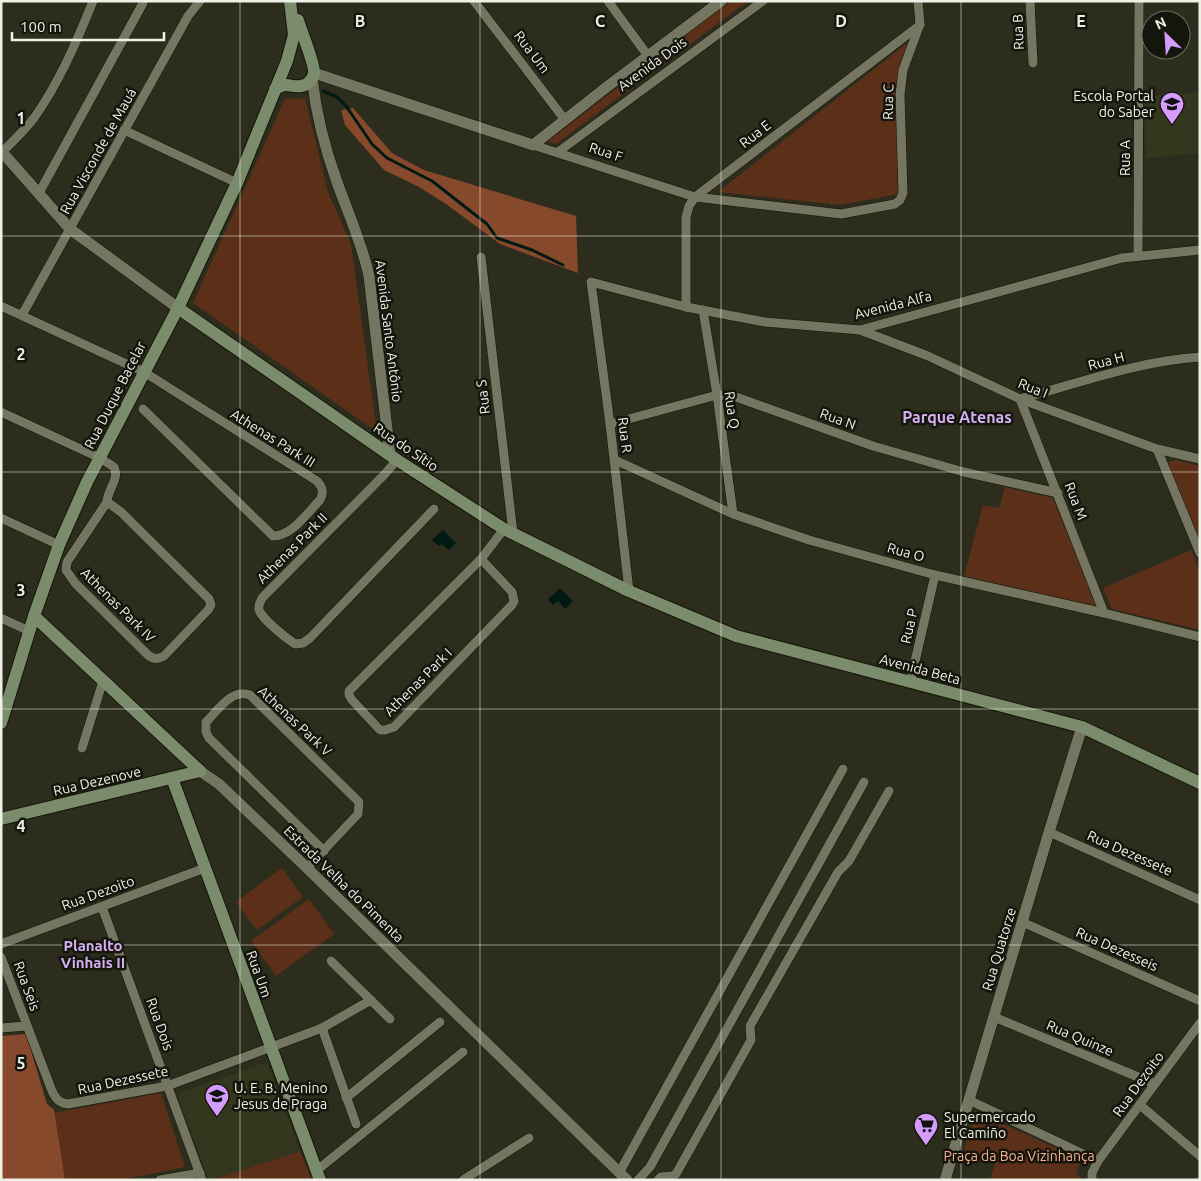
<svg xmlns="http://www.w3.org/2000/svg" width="1201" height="1181" viewBox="0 0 1201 1181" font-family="Ubuntu,sans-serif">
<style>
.built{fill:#35361e}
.green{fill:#5c2f19}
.forest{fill:#87492b}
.water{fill:#001912}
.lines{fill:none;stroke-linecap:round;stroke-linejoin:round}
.stream{stroke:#001912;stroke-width:3}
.minor-casing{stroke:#151506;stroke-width:10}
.tertiary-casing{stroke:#151506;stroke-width:12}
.secondary-casing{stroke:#151506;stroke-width:14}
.minor{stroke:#757662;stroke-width:9}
.tertiary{stroke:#757662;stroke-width:11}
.secondary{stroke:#7a8c6b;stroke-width:12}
.grid{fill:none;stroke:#f0f1e6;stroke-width:1;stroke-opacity:0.55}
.labels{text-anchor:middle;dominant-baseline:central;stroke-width:5;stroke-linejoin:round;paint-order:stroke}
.street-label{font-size:14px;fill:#f0f1e6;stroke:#14150d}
.poi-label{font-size:14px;fill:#f0f1e6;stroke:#14150d;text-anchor:start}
.park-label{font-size:14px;fill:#fcb18e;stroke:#14150d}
.neighbourhood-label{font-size:15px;font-weight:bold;fill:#d5aff2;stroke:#14150d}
.quarter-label{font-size:16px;font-weight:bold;fill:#d5aff2;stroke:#14150d}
.grid-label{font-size:16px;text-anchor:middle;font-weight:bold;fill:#f0f1e6;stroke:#14150d;stroke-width:5;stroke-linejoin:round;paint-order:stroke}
</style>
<rect width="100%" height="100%" fill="#2c2d1c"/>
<g class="built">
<path d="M1200,92V153L1146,158L1144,97Z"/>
<path d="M267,1062L300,1151L209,1180L177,1094Z"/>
</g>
<g class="green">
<path d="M730,1H748L556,144L548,141Z"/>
<path d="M911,40L900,67L896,90L898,194L840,205L718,192Z"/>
<path d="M305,98L328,192L351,244L377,432L193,303L285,99Z"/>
<path d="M1175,460L1200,466V543L1168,465L1169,462Z"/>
<path d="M1005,487L1053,498L1096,606L964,576L983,505L999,508Z"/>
<path d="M1191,550L1200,571V630L1112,609L1103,588Z"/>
<path d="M282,868L303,897L257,930L236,902Z"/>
<path d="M309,899L334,934L276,976L251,941Z"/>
<path d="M161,1093L185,1167L120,1180H65L54,1113Z"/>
<path d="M975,1111L1082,1160L1076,1171L1081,1180H990L996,1160L964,1150Z"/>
<path d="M300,1151L312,1180H211Z"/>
</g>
<g class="forest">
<path d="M353,108L392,153L424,170L576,216L578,273L500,244L446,204L419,187L384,170L345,125L341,110Z"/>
<path d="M26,1034L47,1104L54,1110L65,1180H1V1036Z"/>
</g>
<g class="water">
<path d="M443,530L456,543L449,550L442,544L439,546L432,540Z"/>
<path d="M560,588L573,601L565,609L558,601L553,605L548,599Z"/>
</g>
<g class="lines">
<g class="stream">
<path d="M185,1L186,2"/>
<path d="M323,91L337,97L346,106L372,144L387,158L432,181L487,224L497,238L532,250L563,265"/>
</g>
<defs>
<g id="minor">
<path d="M474,1L565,120"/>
<path d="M608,1L648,56"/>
<path d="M1030,1L1033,63"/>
<path d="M124,130L237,183"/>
<path d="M533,145L695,197L841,214L895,204L900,200L903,193L900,95L903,70L920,24L918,1"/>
<path d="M2,152C13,141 25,130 34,118C59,83 77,41 93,1"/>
<path d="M558,152L763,1"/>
<path d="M39,193L143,3"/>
<path d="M1138,256L1139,1"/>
<path d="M481,257L513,533"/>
<path d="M1,306L144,372L317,481C323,488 324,492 320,500C307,513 292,536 273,536L143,409"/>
<path d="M686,307V217L689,206L695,197L920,25"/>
<path d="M703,310L717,395L733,514"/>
<path d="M22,315L188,16L200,1"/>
<path d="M860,330L928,356L1020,399L1157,449L1200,459"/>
<path d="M1,412L100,458L114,467C120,479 107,490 107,502"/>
<path d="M610,424L717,395L736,397L873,446L964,472L1058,493"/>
<path d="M1157,449L1200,553"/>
<path d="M397,460L383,476L262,598C260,602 258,605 259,610C263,620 286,638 295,644L303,643L310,638L434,509"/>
<path d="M615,460L733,514L809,540L935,575L1104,613L1200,637"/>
<path d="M107,502L121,512L209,599L211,605L208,610L164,656C158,659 154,660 148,655L75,583L66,570L67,562Z"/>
<path d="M1,518L59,545"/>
<path d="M481,559L512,592L514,601L512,605L394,727L385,730H380L352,700L349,695V691L481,559L504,529"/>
<path d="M629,591L610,424L591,282L686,307L765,322L860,330L1122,258L1200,250"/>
<path d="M1104,613L1020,399C1079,383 1139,361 1200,357"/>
<path d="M1,618L29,631"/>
<path d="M910,683L935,575"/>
<path d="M82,748L103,681"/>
<path d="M1049,832L1200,900"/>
<path d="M307,868L358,814L359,802L250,695C232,688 218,710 206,722V732L209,738L324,851"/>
<path d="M102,907L202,1180"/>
<path d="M1022,922L1200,1001"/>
<path d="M1,944L205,868"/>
<path d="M1,957L52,1091C56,1099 59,1103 68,1104L167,1086L322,1028L371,1000"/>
<path d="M331,961L390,1019"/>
<path d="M994,1017L1155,1084"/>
<path d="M1,1028L26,1026"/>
<path d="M322,1028L356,1124"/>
<path d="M346,1098L440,1022"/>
<path d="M969,1100L1098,1161"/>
<path d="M1140,1105L1200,1156"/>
<path d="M316,1171L463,1052"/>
<path d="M619,1173L843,769"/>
<path d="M160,1180L200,1173"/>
<path d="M463,1180L529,1138"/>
<path d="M638,1180L650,1167L864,782"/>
<path d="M658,1180L661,1177L672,1176L676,1174L751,1040L750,1026L838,872L849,861L889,791"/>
<path d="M1092,1180V1173L1098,1161L1200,1023"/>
</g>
<g id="tertiary">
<path d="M314,73L533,145L608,86L721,1"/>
<path d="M312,78C316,113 325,149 337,182C348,213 362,243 369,276L390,455"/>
<path d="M1,154L2,152L70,229L178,308"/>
<path d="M200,771L219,784L307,868L627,1180"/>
<path d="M945,1180L1049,832L1082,727"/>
</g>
<g id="secondary">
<path d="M275,89C287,81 290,88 301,86C308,85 313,79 314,73C315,64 301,31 298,20"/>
<path d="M178,308L397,460L504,529L629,591L736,636L1082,727L1200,783"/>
<path d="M34,616L200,771"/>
<path d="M1,723L34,616L59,545L87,482L178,308L237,183L287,61L294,35L290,1"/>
<path d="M172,778L320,1180"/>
<path d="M1,819L200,771"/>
</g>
</defs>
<use href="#minor" class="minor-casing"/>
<use href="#tertiary" class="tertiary-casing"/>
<use href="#secondary" class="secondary-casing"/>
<use href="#minor" class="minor"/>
<use href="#tertiary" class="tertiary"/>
<use href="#secondary" class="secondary"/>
</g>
<path class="grid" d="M240,1V1180M480,1V1180M721,1V1180M961,1V1180M1,236H1200M1,472H1200M1,709H1200M1,945H1200"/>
<defs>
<symbol id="school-pin" viewBox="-11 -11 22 30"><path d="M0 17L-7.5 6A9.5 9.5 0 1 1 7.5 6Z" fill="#d49cfc" stroke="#14150d"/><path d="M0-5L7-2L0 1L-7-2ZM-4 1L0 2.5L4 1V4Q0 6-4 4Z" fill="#111"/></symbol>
<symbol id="supermarket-pin" viewBox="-11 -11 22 30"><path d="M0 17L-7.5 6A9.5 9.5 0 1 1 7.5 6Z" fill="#d49cfc" stroke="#14150d"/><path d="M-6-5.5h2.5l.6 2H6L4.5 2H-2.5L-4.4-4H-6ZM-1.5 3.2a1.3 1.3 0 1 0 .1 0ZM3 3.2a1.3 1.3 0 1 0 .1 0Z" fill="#111"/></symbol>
</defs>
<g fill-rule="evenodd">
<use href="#school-pin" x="1158" y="90" width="28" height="38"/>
<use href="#school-pin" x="203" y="1082" width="28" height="38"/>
<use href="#supermarket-pin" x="912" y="1111" width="28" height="38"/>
</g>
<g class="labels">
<g class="street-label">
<text transform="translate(1018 32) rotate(-92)">Rua B</text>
<text transform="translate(532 52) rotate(53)">Rua Um</text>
<text transform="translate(652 64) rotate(-36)">Avenida Dois</text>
<text transform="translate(888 102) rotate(-89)">Rua C</text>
<text transform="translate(755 134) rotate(-38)">Rua E</text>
<text transform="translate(98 151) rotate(-61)">Rua Visconde de Mauá</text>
<text transform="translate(606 152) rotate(18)">Rua F</text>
<text transform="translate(1125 158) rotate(-90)">Rua A</text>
<text transform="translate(893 305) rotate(-14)">Avenida Alfa</text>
<text transform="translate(389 331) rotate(83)">Avenida Santo Antônio</text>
<text transform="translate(1106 361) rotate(-15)">Rua H</text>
<text transform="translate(1033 388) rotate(22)">Rua I</text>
<text transform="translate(115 395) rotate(-63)">Rua Duque Bacelar</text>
<text transform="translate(483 397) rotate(-97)">Rua S</text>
<text transform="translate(732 410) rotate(82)">Rua Q</text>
<text transform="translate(838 419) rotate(20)">Rua N</text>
<text transform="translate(625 435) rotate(83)">Rua R</text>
<text transform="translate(273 438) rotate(32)">Athenas Park III</text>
<text transform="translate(406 447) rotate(34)">Rua do Sítio</text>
<text transform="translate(1076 501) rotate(69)">Rua M</text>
<text transform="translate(292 548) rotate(-45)">Athenas Park II</text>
<text transform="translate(906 552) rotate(15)">Rua O</text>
<text transform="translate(118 605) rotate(45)">Athenas Park IV</text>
<text transform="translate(909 626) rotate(-77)">Rua P</text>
<text transform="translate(920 669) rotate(15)">Avenida Beta</text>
<text transform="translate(418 682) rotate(-45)">Athenas Park I</text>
<text transform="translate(295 721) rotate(43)">Athenas Park V</text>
<text transform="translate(97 781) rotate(-13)">Rua Dezenove</text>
<text transform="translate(1130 853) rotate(24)">Rua Dezessete</text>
<text transform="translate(344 884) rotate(44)">Estrada Velha do Pimenta</text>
<text transform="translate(98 893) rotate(-20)">Rua Dezoito</text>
<text transform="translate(999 949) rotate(-73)">Rua Quatorze</text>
<text transform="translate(1117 949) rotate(24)">Rua Dezesseis</text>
<text transform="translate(259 974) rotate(70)">Rua Um</text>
<text transform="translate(27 986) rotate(70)">Rua Seis</text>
<text transform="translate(160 1024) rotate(70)">Rua Dois</text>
<text transform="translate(1080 1038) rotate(23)">Rua Quinze</text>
<text transform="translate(123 1080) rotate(-12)">Rua Dezessete</text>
<text transform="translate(1138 1084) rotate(-54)">Rua Dezoito</text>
</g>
<g class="poi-label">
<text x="1154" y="96" text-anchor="end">Escola Portal<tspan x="1154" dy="16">do Saber</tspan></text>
<text x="234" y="1088">U. E. B. Menino<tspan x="234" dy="16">Jesus de Praga</tspan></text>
<text x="944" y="1117">Supermercado<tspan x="944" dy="16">El Camiño</tspan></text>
</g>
<g class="park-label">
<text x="1019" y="1156">Praça da Boa Vizinhança</text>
</g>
<g class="neighbourhood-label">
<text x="93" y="945">Planalto<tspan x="93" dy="17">Vinhais II</tspan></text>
</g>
<g class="quarter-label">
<text x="957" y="417">Parque Atenas</text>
</g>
</g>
<g class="grid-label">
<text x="360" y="27">B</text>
<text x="600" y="27">C</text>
<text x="841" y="27">D</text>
<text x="1081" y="27">E</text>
<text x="21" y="124">1</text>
<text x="21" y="360">2</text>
<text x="21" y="596">3</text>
<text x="21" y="832">4</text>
<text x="21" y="1069">5</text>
</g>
<rect width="1201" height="1181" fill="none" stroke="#f0f1e6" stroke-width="5"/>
<g transform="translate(1166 35) rotate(335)"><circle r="24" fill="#14150d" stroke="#6c6d64"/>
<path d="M0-4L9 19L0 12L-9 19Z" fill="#d49cfc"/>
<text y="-8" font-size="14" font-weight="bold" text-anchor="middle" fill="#f0f1e6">N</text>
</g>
<path d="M12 32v8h152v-8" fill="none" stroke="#f0f1e6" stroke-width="2.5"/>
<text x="20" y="32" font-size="15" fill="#f0f1e6" stroke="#14150d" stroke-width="4" paint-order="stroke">100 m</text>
</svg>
